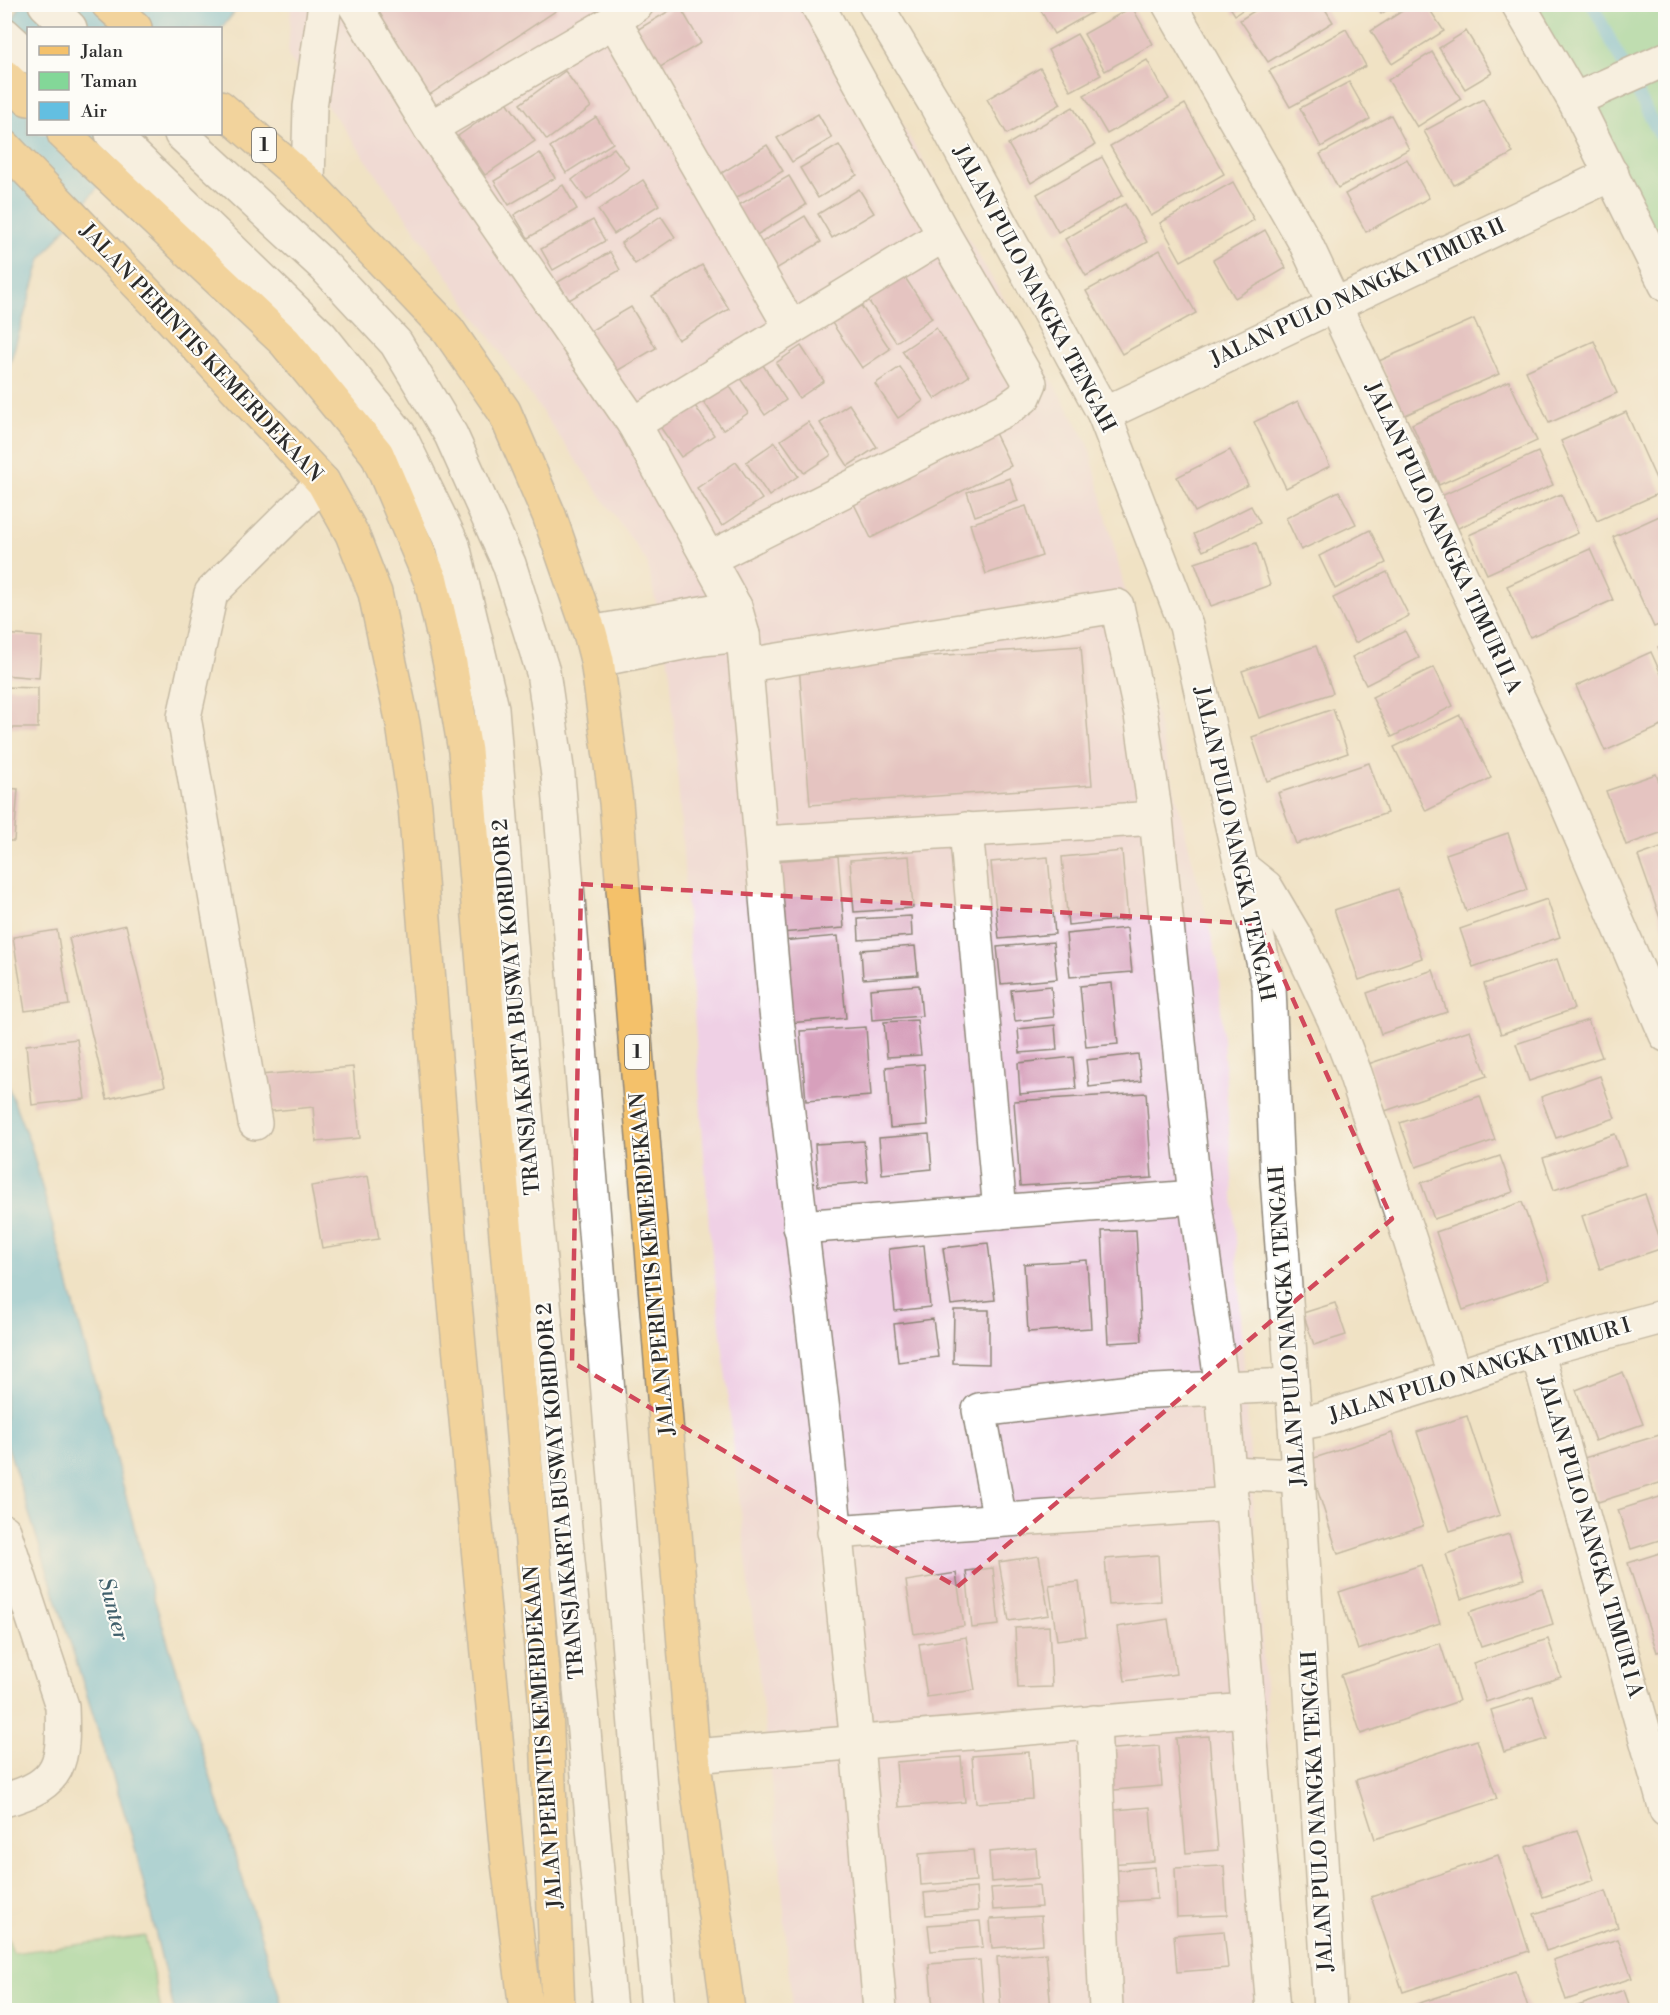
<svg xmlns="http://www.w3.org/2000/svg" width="1670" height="2015" viewBox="0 0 1670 2015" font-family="'Libre Bodoni',serif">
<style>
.built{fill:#efd0e5}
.green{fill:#83d798;stroke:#578162;stroke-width:1.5}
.water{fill:#63bfe1;stroke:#477586;stroke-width:1.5}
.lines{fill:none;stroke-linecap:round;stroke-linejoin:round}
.stream{stroke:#63bfe1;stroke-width:12}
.building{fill:#d7a0bc}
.minor-casing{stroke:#8e8678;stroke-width:36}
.major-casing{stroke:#8e8678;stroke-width:36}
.highway-casing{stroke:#8e8678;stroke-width:36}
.minor{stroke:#fff;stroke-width:33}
.major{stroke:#f4c16b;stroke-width:33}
.highway{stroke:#f4c16b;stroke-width:33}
.marked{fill:none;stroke:#d1495b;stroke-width:4.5;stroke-dasharray:12 8;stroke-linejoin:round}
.labels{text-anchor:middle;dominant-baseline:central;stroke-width:4.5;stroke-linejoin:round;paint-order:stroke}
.shield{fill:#fdfcf7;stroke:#6a6a68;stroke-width:1.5}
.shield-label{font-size:20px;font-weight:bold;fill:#2b2b2b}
.street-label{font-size:21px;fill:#2b2b2b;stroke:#fdfcf7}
.water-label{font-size:22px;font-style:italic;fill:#3f5f6b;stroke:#fdfcf7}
</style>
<rect width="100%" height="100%" fill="#fdfcf7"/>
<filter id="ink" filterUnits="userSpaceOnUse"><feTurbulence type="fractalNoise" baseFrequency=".0167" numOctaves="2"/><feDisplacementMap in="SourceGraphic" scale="12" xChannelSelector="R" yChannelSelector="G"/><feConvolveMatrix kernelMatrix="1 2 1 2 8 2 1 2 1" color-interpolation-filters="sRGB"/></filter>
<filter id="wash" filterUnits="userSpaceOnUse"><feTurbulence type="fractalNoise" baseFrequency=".008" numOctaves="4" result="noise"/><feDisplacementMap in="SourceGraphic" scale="24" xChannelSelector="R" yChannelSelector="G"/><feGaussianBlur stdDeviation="1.35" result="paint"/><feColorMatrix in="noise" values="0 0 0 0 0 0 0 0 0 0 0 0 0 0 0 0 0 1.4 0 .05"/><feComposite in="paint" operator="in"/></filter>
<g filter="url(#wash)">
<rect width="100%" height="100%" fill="#f0e2c4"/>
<path class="built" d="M291,5H832L1088,443L1218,963L1286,2010H792L780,1863L709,1226L670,667L647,562L344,128L288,56Z"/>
<g class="green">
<path d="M1518,5H1665V285Z"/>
<path d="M4,1927L13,1953L145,1936L161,2010H5Z"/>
</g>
<g class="water">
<path d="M21,5H240L221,29L28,28V134H139L41,259L5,380L4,34Z"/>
<path d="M4,1076L31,1146L151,1589L284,2010H174L133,1840L5,1438Z"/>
</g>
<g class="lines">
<path class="stream" d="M1592,4L1666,148"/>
</g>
<g id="blocks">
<g class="building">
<path d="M365,4H553L557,10L426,97Z"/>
<path d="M1044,4H1107L1054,34L1039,7Z"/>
<path d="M1228,4H1251L1235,15Z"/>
<path d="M1265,4H1322L1333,22L1268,62L1240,20Z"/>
<path d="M1375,4H1396L1381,14Z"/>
<path d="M1413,4H1426L1444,31L1392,64L1371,31Z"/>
<path d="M679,5L701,43L652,72L630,34Z"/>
<path d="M1132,7L1153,44L1105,71L1084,34Z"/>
<path d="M1346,29L1366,66L1290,107L1269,71Z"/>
<path d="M1466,31L1492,73L1465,89L1439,48Z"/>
<path d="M1077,34L1101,75L1071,91L1048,50Z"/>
<path d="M1432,52L1461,99L1417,127L1388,80Z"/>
<path d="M1147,60L1169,99L1107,134L1084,95Z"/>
<path d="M1040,68L1061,104L1007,134L987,99Z"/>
<path d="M565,71L591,107L547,140L520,104Z"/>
<path d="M1349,82L1370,119L1321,147L1300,108Z"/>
<path d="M1483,99L1513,153L1454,185L1424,131Z"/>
<path d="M507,102L535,141L485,175L458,136Z"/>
<path d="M1185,104L1224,174L1151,216L1110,146Z"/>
<path d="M1073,107L1095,145L1031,183L1008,144Z"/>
<path d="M818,114L832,138L792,162L777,138Z"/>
<path d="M1391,115L1409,149L1338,188L1320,154Z"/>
<path d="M596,117L613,143L566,173L550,147Z"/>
<path d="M767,145L783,171L734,199L720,174Z"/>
<path d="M839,145L857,175L818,198L800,168Z"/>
<path d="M614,148L629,168L587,200L572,180Z"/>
<path d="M540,153L555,178L509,205L494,181Z"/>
<path d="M1102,157L1123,195L1058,232L1037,194Z"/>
<path d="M1407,159L1429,198L1366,232L1345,194Z"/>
<path d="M789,176L806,205L750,239L732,209Z"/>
<path d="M643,180L659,205L614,234L598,210Z"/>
<path d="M1233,182L1254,220L1181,261L1160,223Z"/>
<path d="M563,185L577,209L528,238L514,215Z"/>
<path d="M859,189L874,213L832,238L818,214Z"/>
<path d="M1125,204L1147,242L1086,276L1065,239Z"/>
<path d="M661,216L675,237L635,264L621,243Z"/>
<path d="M805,216L821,242L771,272L755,246Z"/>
<path d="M593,220L605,241L553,270L541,249Z"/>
<path d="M1265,230L1286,268L1235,298L1213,260Z"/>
<path d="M1160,250L1196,313L1122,354L1086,291Z"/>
<path d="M610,252L620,270L569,300L558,282Z"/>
<path d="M702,265L729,309L678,340L652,296Z"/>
<path d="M900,270L932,318L896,342L864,294Z"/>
<path d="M856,298L890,349L862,368L828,317Z"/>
<path d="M631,307L656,348L610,375L585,334Z"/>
<path d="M1474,319L1499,374L1403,416L1379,361Z"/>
<path d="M936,328L969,376L935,399L902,351Z"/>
<path d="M1594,341L1617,393L1549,423L1526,371Z"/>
<path d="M801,346L824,381L799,398L776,363Z"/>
<path d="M759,359L786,400L765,415L737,374Z"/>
<path d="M900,367L923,401L898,418L875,384Z"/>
<path d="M724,378L748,413L723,430L699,395Z"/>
<path d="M1509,381L1537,441L1439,485L1412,424Z"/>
<path d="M690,398L714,435L681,457L656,421Z"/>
<path d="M1298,401L1330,466L1286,488L1254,422Z"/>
<path d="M849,404L877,447L848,466L820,423Z"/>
<path d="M1626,412L1662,492L1597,521L1561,441Z"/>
<path d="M808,422L831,455L804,473L781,440Z"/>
<path d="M994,431L1011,466L871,538L854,504Z"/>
<path d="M775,442L798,476L769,496L746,462Z"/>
<path d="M1230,450L1248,485L1195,512L1177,477Z"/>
<path d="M1538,452L1553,485L1456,529L1441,496Z"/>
<path d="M736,462L762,499L722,526L697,488Z"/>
<path d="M1010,478L1018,501L975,516L967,492Z"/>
<path d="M1339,491L1356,524L1301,550L1286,518Z"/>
<path d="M1561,494L1578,533L1487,574L1469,535Z"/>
<path d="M1026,506L1042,556L986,574L970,524Z"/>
<path d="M1251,506L1260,523L1203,551L1194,534Z"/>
<path d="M1666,513V622L1654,627L1613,537Z"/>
<path d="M1370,530L1386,563L1335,589L1319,556Z"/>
<path d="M1256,543L1270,585L1211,606L1195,563Z"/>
<path d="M1590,549L1613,600L1530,637L1507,586Z"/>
<path d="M1387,572L1409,616L1355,643L1333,598Z"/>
<path d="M1405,631L1419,658L1366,685L1352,657Z"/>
<path d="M4,634L42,637L39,678L4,675Z"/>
<path d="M1666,644V665L1658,647Z"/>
<path d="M1081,646L1092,785L810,805L799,665Z"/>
<path d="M1316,646L1333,693L1259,718L1242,671Z"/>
<path d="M1651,652L1666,685V724L1605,751L1576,686Z"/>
<path d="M1434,667L1453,706L1392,737L1372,697Z"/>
<path d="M4,687L38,688V728H4Z"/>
<path d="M1333,709L1348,753L1267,781L1252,737Z"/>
<path d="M1460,715L1491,778L1426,811L1394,747Z"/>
<path d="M1369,763L1387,813L1296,844L1278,793Z"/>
<path d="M1656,774L1666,800V831L1626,845L1606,791Z"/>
<path d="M4,788L18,789L14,841H4Z"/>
<path d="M1508,833L1527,890L1466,911L1446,854Z"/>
<path d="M1666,846V932H1665L1638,856Z"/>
<path d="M1122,851L1128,919L1068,925L1062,857Z"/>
<path d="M838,856L844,928L780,933L774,861Z"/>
<path d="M909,856L913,908L854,912L850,860Z"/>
<path d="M1048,857L1055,934L999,939L991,862Z"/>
<path d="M1398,889L1422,958L1359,980L1334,910Z"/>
<path d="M1547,899L1560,937L1473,967L1460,929Z"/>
<path d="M911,916L912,936L859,940L858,919Z"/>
<path d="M126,925L165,1086L107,1099L69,938Z"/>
<path d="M1127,928L1132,972L1070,977L1066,934Z"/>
<path d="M57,930L69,1005L25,1011L13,937Z"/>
<path d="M838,936L846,1018L789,1023L781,941Z"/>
<path d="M1053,942L1057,979L1001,984L997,947Z"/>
<path d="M915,946L918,975L863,979L861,950Z"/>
<path d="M1557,959L1574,1009L1501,1034L1484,984Z"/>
<path d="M1433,970L1447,1012L1381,1034L1367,993Z"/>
<path d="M1112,983L1118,1044L1086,1047L1080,986Z"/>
<path d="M919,985L922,1016L872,1020L870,989Z"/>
<path d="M1051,986L1054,1017L1015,1021L1011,990Z"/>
<path d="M917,1020L921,1055L887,1057L884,1022Z"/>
<path d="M1588,1020L1602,1057L1529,1081L1516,1044Z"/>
<path d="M1055,1025L1057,1050L1020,1053L1018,1029Z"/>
<path d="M866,1027L871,1096L806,1101L800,1031Z"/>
<path d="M1470,1030L1487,1076L1385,1111L1368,1064Z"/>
<path d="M77,1039L85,1099L32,1105L26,1045Z"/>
<path d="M1138,1054L1141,1081L1089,1087L1086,1060Z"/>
<path d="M1073,1057L1076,1089L1020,1094L1018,1063Z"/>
<path d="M924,1064L928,1125L890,1128L886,1067Z"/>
<path d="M353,1067L360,1138L316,1142L313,1107L263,1112L260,1075Z"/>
<path d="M1600,1076L1615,1118L1556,1138L1541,1097Z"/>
<path d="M1146,1093L1152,1178L1020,1186L1014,1101Z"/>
<path d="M1480,1096L1495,1140L1416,1167L1400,1123Z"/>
<path d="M929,1134L932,1169L882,1174L879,1138Z"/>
<path d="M1615,1134L1626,1165L1554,1190L1543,1158Z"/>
<path d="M864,1141L868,1182L818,1186L815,1144Z"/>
<path d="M1500,1156L1513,1192L1434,1219L1421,1183Z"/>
<path d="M368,1176L379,1239L322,1248L311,1186Z"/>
<path d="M1645,1194L1663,1248L1600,1269L1582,1216Z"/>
<path d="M1522,1202L1550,1280L1463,1310L1436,1232Z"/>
<path d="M1136,1230L1142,1341L1108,1343L1102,1231Z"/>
<path d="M988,1243L995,1300L951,1305L943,1248Z"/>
<path d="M924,1245L930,1307L895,1311L889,1249Z"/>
<path d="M1087,1260L1091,1328L1028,1332L1024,1264Z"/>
<path d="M1335,1303L1346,1335L1314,1345L1303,1313Z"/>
<path d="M954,1310H989V1364L953,1363Z"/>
<path d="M933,1319L938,1357L898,1362L894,1324Z"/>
<path d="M1623,1372L1643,1424L1595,1441L1576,1390Z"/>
<path d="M1467,1416L1500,1515L1450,1531L1417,1432Z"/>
<path d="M1392,1433L1423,1526L1338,1554L1308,1460Z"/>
<path d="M1666,1433V1481L1598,1502L1584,1458Z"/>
<path d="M1666,1495V1538L1631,1549L1618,1510Z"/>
<path d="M1509,1534L1524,1579L1461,1599L1446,1554Z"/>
<path d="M1666,1551V1650L1657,1652L1628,1563Z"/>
<path d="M1158,1555L1161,1601L1109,1605L1105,1559Z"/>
<path d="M1039,1556L1049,1615L1009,1621L999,1562Z"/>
<path d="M1421,1565L1440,1623L1358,1650L1339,1592Z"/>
<path d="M993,1568L999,1625L972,1628L966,1571Z"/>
<path d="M956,1573L964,1626L914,1634L906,1581Z"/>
<path d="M1079,1582L1086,1636L1057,1640L1049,1585Z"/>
<path d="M1542,1588L1553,1624L1481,1647L1469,1612Z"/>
<path d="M1168,1619L1176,1674L1125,1681L1117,1627Z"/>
<path d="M1049,1626L1052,1687L1018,1688L1015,1628Z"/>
<path d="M966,1637L975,1690L927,1697L919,1644Z"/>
<path d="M1548,1639L1561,1677L1486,1702L1473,1663Z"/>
<path d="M1440,1643L1459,1701L1361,1734L1341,1675Z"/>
<path d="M1533,1697L1547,1739L1504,1752L1491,1710Z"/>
<path d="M1209,1736L1218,1850L1186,1853L1176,1738Z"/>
<path d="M1477,1740L1497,1799L1375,1839L1356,1780Z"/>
<path d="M1159,1746L1162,1786L1102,1791L1099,1750Z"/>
<path d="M1029,1752L1032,1799L976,1803L972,1756Z"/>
<path d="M961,1757L965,1802L899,1807L896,1762Z"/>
<path d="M1150,1807L1154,1861L1107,1864L1103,1811Z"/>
<path d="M1577,1830L1594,1880L1543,1897L1526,1847Z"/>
<path d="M1036,1848L1038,1878L991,1882L989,1852Z"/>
<path d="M973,1850L976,1881L921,1885L919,1854Z"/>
<path d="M1498,1855L1529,1951L1403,1992L1371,1897Z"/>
<path d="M1224,1866L1227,1915L1177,1917L1175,1868Z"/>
<path d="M1155,1867L1157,1899L1113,1902L1110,1871Z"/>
<path d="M1039,1885L1041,1907L993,1910L991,1888Z"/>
<path d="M976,1888L978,1911L926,1915L924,1893Z"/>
<path d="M1606,1891L1618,1927L1546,1951L1534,1914Z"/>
<path d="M1041,1916L1043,1944L992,1948L990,1919Z"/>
<path d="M980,1921L983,1947L931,1951L928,1925Z"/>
<path d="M1224,1931L1228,1968L1177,1972L1174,1935Z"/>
<path d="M1618,1939L1632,1978L1566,2000L1553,1960Z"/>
<path d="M1046,1953L1051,2010H1001L997,1957Z"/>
<path d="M980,1960L984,2010H933L929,1964Z"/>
<path d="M1516,1971L1529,2010H1406L1405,2008Z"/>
<path d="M1624,1990L1631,2010H1573L1572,2008Z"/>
</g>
</g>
</g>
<g filter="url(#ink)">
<use href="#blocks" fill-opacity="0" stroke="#8e8678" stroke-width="1.5"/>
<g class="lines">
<defs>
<g id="minor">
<path d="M45,4L70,28"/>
<path d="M354,4L430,128L634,424L735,607L743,635L776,1011L825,1428L857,1744L880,2010"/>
<path d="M875,4L937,107L1104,414L1186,626L1269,987L1277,1178L1295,1424L1330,2010"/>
<path d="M1169,4L1305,242L1552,770L1666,1035"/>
<path d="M1518,4L1574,100L1666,285"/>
<path d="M614,21L791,328"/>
<path d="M4,34L28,56"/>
<path d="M1574,100L1666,59"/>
<path d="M430,128L614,21L637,4"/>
<path d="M112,134L321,336L399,434L453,545L492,708L516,1004L610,2010"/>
<path d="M181,134L324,266L396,343L451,435L509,564L543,672L558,775L658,2010"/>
<path d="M308,183L310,107L325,4"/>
<path d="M1104,414L1612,174"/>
<path d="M634,424L944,235"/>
<path d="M710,558L1007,409L1024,397L1030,383L944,235L817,4"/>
<path d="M590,633L735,607"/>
<path d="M597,660L702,639L743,635"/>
<path d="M747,665L1117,606L1141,715L1156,818L1195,1197L1222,1388L1273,2010"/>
<path d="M966,829L1000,1212"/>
<path d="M764,843L1156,818"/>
<path d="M1241,867L1266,887L1296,938L1334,1019L1355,1073L1455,1377"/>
<path d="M255,1123L184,717L211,593L323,482"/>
<path d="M800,1227L1195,1197"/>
<path d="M1537,1351L1666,1810"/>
<path d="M1295,1424L1322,1419L1537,1351L1666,1316"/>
<path d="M1230,1473L1298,1476"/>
<path d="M1000,1520L979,1410L1132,1392L1292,1385"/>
<path d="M4,1531L62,1706C64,1762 63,1784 4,1800"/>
<path d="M834,1532L1233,1504"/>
<path d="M1094,1722L1106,2010"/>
<path d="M693,1756L1247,1710"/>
</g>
<path id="major" d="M4,146L163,310L323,482L352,534L375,593L403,724L415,806L452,1271L507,1855L526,2010"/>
<g id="highway">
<path d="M108,4L135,28"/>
<path d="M4,76L28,99"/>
<path d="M220,107L308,183L448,330L504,411L549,515L590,633L597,660L616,802L693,1756L728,2010"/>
<path d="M64,134L285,342L377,454L431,581L450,664L465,751L546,1708L558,2010"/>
</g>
</defs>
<use href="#minor" class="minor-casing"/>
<use href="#major" class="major-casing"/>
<use href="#highway" class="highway-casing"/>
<use href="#minor" class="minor"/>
<use href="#major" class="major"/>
<use href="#highway" class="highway"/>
</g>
</g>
<path d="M0 0H1670V2015H0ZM581,884L1259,924L1392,1219L957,1587L572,1362Z" fill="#f0e2c4" fill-opacity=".55" fill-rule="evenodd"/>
<path class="marked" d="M581,884L1259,924L1392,1219L957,1587L572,1362Z"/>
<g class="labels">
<g class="shield">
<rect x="252" y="128" width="24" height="34" rx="4.5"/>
<rect x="625" y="1035" width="24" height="34" rx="4.5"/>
</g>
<g class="shield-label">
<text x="264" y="145">1</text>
<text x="637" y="1052">1</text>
</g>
<g class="street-label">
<text transform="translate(1034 289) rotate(62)">JALAN PULO NANGKA TENGAH</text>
<text transform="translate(1358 293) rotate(-25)">JALAN PULO NANGKA TIMUR II</text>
<text transform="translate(201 353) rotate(47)">JALAN PERINTIS KEMERDEKAAN</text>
<text transform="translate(1443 538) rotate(65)">JALAN PULO NANGKA TIMUR II A</text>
<text transform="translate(1234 844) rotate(78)">JALAN PULO NANGKA TENGAH</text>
<text transform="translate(517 1007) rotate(-95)">TRANSJAKARTA BUSWAY KORIDOR 2</text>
<text transform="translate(653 1264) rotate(-95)">JALAN PERINTIS KEMERDEKAAN</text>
<text transform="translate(1288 1326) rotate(-94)">JALAN PULO NANGKA TENGAH</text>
<text transform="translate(1480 1371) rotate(-17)">JALAN PULO NANGKA TIMUR I</text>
<text transform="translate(561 1491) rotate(-95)">TRANSJAKARTA BUSWAY KORIDOR 2</text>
<text transform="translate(1590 1537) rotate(74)">JALAN PULO NANGKA TIMUR I A</text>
<text transform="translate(544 1737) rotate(-94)">JALAN PERINTIS KEMERDEKAAN</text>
<text transform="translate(1318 1811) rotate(-93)">JALAN PULO NANGKA TENGAH</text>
</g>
<g class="water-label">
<text transform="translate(113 1609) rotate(75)">Sunter</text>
</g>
</g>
<rect width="1670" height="2015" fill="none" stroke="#fdfcf7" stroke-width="24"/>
<rect x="27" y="27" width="195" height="108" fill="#fdfcf7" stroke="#a9a8a5" stroke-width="1.5"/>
<rect x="39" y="46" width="30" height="9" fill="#f4c16b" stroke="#a9a8a5" stroke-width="1.5"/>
<text x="81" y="57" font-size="18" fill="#2b2b2b">Jalan</text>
<rect x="39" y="72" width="30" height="18" fill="#83d798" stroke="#a9a8a5" stroke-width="1.5"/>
<text x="81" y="87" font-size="18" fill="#2b2b2b">Taman</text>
<rect x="39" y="102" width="30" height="18" fill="#63bfe1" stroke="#a9a8a5" stroke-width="1.5"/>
<text x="81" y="117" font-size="18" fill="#2b2b2b">Air</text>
</svg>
